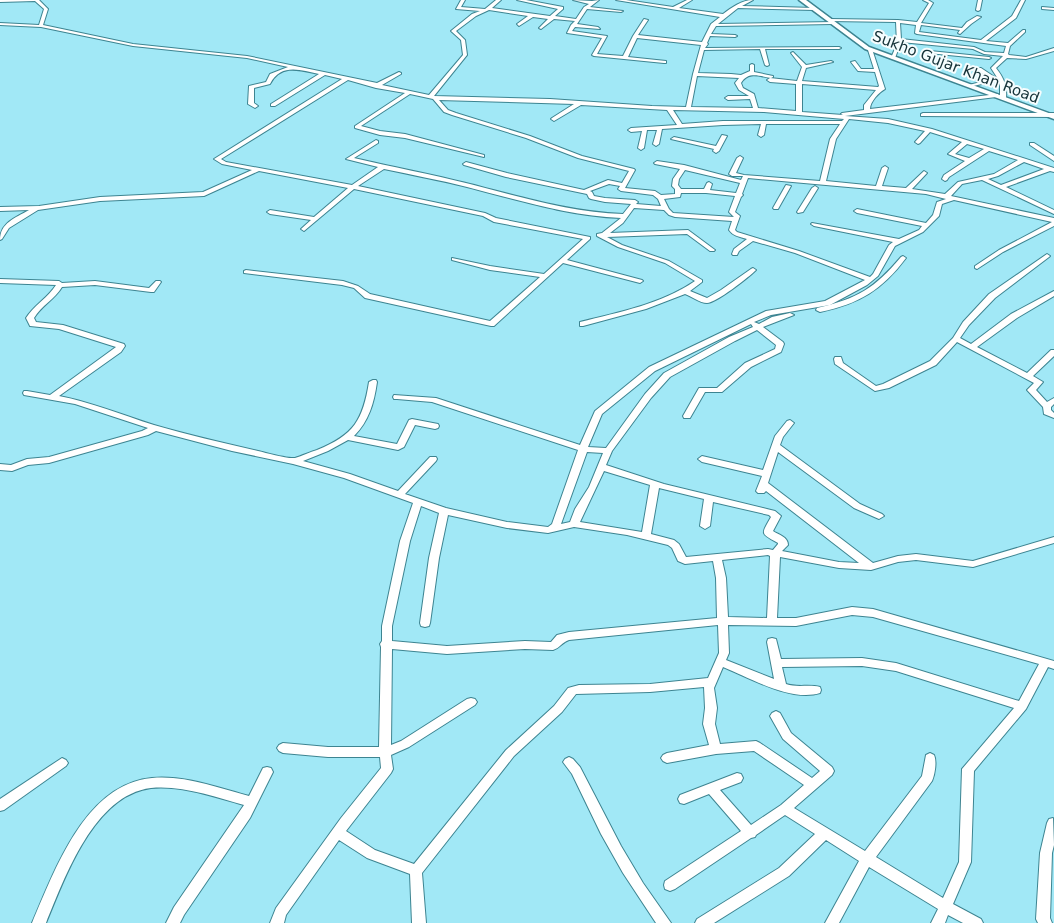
<svg xmlns="http://www.w3.org/2000/svg" width="1054" height="923" viewBox="0 0 1054 923" font-family="'DejaVu Sans',sans-serif">
<style>
.lines{fill:none;stroke-linecap:round;stroke-linejoin:round}
.street-casing{stroke:#3d8491;stroke-width:2}
.secondary-casing{stroke:#3d8491;stroke-width:3}
.street{fill:#fff;fill-rule:evenodd}
.secondary{fill:#fff;fill-rule:evenodd}
.labels{text-anchor:middle;dominant-baseline:central;stroke-width:4;stroke-linejoin:round;paint-order:stroke}
.far-street-label{font-size:15px;fill:#163339;stroke:#f6fdfe}
</style>
<rect width="100%" height="100%" fill="#a1e8f6"/>
<g class="lines">
<defs>
<g id="street">
<path d="M0,0H39L48,9L43,25L133,44L247,56L377,83L399,72L401,73V74L382,85L429,95L463,55L461,40L451,31L472,14L480,11L456,9L461,0H465L461,7L485,9L496,0H501L492,8L550,16L558,9L517,0H526L563,7V9L555,16L576,19L584,7L589,4L573,0L592,1L599,0L590,7L623,11L621,12L587,9L577,24L598,27L600,29L575,27L572,31L607,36L597,54L623,56L633,36L644,19L648,20L638,35L702,42L711,24L720,17L616,0H626L673,7L687,0H692L679,8L723,14C731,8 742,0 753,0L742,6L814,8L816,9L814,10L738,8L718,24L833,22L835,23L833,24L716,26L711,34L735,35L737,36L735,37L710,36L707,43L708,44L705,48L839,47L841,48L839,49H765L769,65L767,66L765,65L760,49L704,50L698,73L731,74L741,75L750,71V65L752,64L754,65V72L773,76V77L771,78C759,76 748,71 741,83L743,88L754,94L758,108L796,111V84L770,82L767,80L770,78L797,81L802,67L791,53L793,52L806,65L831,61L833,62L806,68L802,81L878,87L879,86L875,72L858,71L851,62L855,61L861,69H874L868,50L872,49L885,89C879,92 870,102 870,109L998,94V96L996,97L845,116L888,119L932,129L1054,168V172L1050,171L1006,187L1054,210V214L982,180L962,184L951,196L1054,218V226L1003,252L977,269L975,268V266L999,250L1052,222L954,200L942,204L939,216L923,232L895,246L878,276L867,285L830,305L771,315L754,322L759,324L772,317L790,313L794,315L763,327L783,342L784,344L781,352L751,367L722,392H705L690,418H684L683,416L699,388H717L745,363L775,349L776,345L757,330L735,341L670,377L651,398L612,451L606,465L664,484L775,511L781,516L773,531C779,535 788,537 788,545L782,551L839,562L859,563L766,491L764,493H758L756,491L762,476L702,462L698,459L702,456L763,470L775,436L787,421L790,420L794,423L783,437L780,445L860,504L882,514L884,516L879,519L854,508L778,452L768,483L873,563L898,556L916,554L973,561L1054,537V543L973,567L916,560L898,562L871,570L839,568L780,557L777,618H796L852,607L873,609L1054,661V669L1048,667L1026,709L974,771L971,862L953,904L981,919L983,923H963L948,915L945,923H931L938,909L869,867L839,923H825L859,861L826,840L789,876L714,923H695L697,919L779,868L815,834L785,815L756,835L755,837L751,838L675,889L670,891L665,889L664,885L665,881L741,831L709,794L684,804L680,803L678,799L680,795L737,773L741,774L743,778L741,782L720,790L751,825L781,805L804,785L754,751L716,754L667,763L663,761L661,758L663,755L667,753L709,745L703,724L705,708L704,687L650,692L576,694L562,712L514,756L422,873L426,923H412L410,874L367,858L339,840L286,915L284,923H270L276,908L341,818L381,768L380,757H328L283,753L279,751L277,748L279,745L283,743L328,747H379L381,647L380,644L382,641V626L400,541L413,503L344,478L293,464L232,451L156,431L148,435L49,463L28,465L12,471L0,470V464L11,465L27,459L49,457L142,431L148,428L75,404L24,395L23,393L24,391H27L50,395L116,347L59,329L30,326L26,318C34,305 48,298 56,285L0,283V279L59,281L62,283L95,281L149,288L156,281H160L161,282L154,292H151L95,285L62,287C55,299 41,306 34,318L36,322L63,325L124,344L125,346L121,352L59,396C91,402 122,415 154,425C188,435 223,443 258,451C267,453 287,459 295,458C302,456 310,452 317,450C354,435 363,420 369,382L373,380H376L377,382C374,403 369,421 354,436L397,444L409,420L412,419L438,424L439,426L438,428L435,429L415,425L404,447L398,450L348,440L328,451L303,461L350,474L398,491L430,457H436L437,459L436,461L405,494L446,508L507,522L548,527L552,524L578,450L432,402L397,399H394L393,397L394,395L436,398L580,445L595,411L649,367L766,311L825,301L865,280L795,253L753,241L739,251L737,255H733L732,254L734,249L747,239C740,237 733,236 729,230L732,221L675,217L669,215L664,210L634,208L623,223L610,233L688,230L715,250L714,251H710L687,234L607,237L622,245L669,261L702,280V282L690,291L707,298L721,290L751,269L753,268L756,270C749,277 716,303 707,303C700,303 691,296 685,294L646,309L583,326H580V322C620,312 661,304 695,281L665,263L618,247L597,236V234L602,233L621,218C568,216 518,200 467,187C440,180 412,175 384,169L358,186L485,213L496,218L590,237V239L567,260L642,280L643,281L640,283L563,263L494,326H491L365,298L354,288L342,285L244,273V271L246,270L343,281L358,286L370,294L490,321L540,277L490,270L452,260V258L490,266L544,274L583,239L494,222L483,216L354,189L304,231L301,229L311,220L270,214L267,212L270,210L314,217L348,188L259,171L204,196L100,201L38,210L9,228L2,239L0,240C0,223 15,218 29,210L0,211V207L39,206L100,197L203,192L252,170L222,164L214,159L342,79L325,75L275,106H271V104L319,74C300,70 281,63 270,84L254,88V103L258,106L255,108L248,104L249,86L266,82L270,74L288,67L247,58L133,46L41,27L0,25V23L39,25L44,9L35,1L0,2ZM489,10L528,16L517,24L519,26L533,17L548,19L539,28L541,29L554,19L575,21L571,25L567,33L602,38L592,55L594,56L664,63H666V61L628,57L637,38L701,45L693,74L686,107L652,106L550,99L434,96L467,55L465,40L456,31L476,16ZM697,76L739,78L735,83L739,90L749,96H728L725,98L728,100L750,99L753,108L691,107ZM348,80L376,88L405,93L355,126V128L380,135L405,138L484,157V155L405,134L380,131L361,126L410,94L433,99L444,112L452,115L526,138L578,158L629,171L622,183L608,180L584,190L507,173L466,162L463,164L464,165L506,177L587,194L589,198L591,199L605,202L631,204L623,214C570,212 521,197 470,184C431,174 392,167 354,158L378,143V141L376,140L346,159L378,167L352,185L226,162L221,159ZM802,84L876,90L864,105V110L842,113L841,114L843,115L802,112ZM439,100L574,104L552,118L551,119L554,121L581,105L667,110L677,125L631,128L628,130L631,132L642,131L638,148L641,150L644,148L647,130H657L653,144L656,146L659,144L662,129L723,125L761,124L758,135L761,137L764,135L766,124H840L830,139L820,181L744,175L736,173L743,158L740,156L737,158L729,174L732,176H743L741,180L684,165L657,161L654,163L655,164L680,169L673,179L672,186L675,189V194L661,195L655,191L625,188L635,170L634,169L582,156L530,136L456,113L448,110ZM673,110L764,112L844,119L842,121H723L682,124ZM849,119L888,123L925,131L915,142L918,144L920,143L930,132L962,142L948,154L965,161L944,175L942,179L945,181L947,180L949,177L989,151L1018,160L994,174L958,182L945,194L912,189L927,173L924,171L906,188L882,186L888,168L885,166L882,168L876,186L826,181L836,139ZM967,144L984,149L969,158L955,154ZM1024,162L1044,169L1001,185L988,179L998,176ZM685,170L740,183L736,193L710,190L712,184L709,182L707,183L704,189H681L678,185L679,179ZM748,178L926,194L946,199L937,202L933,215L926,223L857,209L854,211L857,213L922,226L919,230L899,239L812,223L811,224L814,226L893,242L889,245L873,274L870,277L799,251L737,232L735,230L740,216L735,212L741,197L743,195L742,194ZM609,184L620,186L618,189L621,191L653,195L658,199L661,206L636,204L638,202L635,200L605,198L594,196L592,192L590,191ZM681,193H706L735,196L729,212L734,217L673,213L669,209L664,199L680,197ZM751,324L753,327L729,337L664,373L645,394L606,448L588,447L602,414L655,371ZM587,452L603,453L589,487L575,509L570,522L561,524ZM604,471L650,485L642,532L580,522ZM659,488L704,499L700,526L705,529L710,526L713,502L769,515L771,517C761,535 760,533 778,543V544L773,550L768,549L686,557L679,544L674,540L651,534ZM421,506L439,513L429,558L420,623L421,626L425,627L429,626L430,623L439,558L448,515L507,528L548,533L574,527L627,535L668,545L672,548L678,561L685,564L713,561L716,578L717,618L569,632L557,635L551,642L525,641L447,646L392,641V626L410,541ZM768,555L770,556L767,618L728,617L726,578L722,560ZM852,615L873,617L1039,664L1019,701L896,663L862,658L781,659L776,639L772,638L768,639L767,642L774,679L726,660L729,653L728,625L796,626ZM718,625L719,653L708,678L650,684L579,685L568,688L554,706L506,750L414,864L375,850L346,831L391,773L393,769L391,755L409,747L475,705L477,702L475,699L471,698L467,699L401,741L391,745L392,649L447,654L525,649L553,650C560,648 562,642 569,640ZM862,666L896,671L1014,708L962,769L959,862L943,898L876,857L932,781C935,774 937,761 934,755L930,753L926,755L922,776L865,851L794,808L832,775L834,771L832,767L791,733L780,713L776,711L772,713L770,716L783,739L820,771L812,778L760,743L756,741L720,744L715,724L717,708L714,688L723,667C750,678 791,702 820,693L821,690L820,687C809,684 797,688 786,684L782,667Z"/>
<path d="M923,0H928L933,3L921,23L962,28L967,22L977,16L981,17L971,24L960,34L958,33L960,30L921,25L919,32L981,40L1012,16L1021,0H1025L1016,18L986,41L1008,43L1023,30H1025V32L1010,46L1008,54L1009,55L1026,57L1054,48V51L1026,59L1007,58L996,68C1004,78 1007,86 1006,98L1003,100L1000,98V82L991,68L1003,56L984,54L973,49L901,42L895,58L893,59L891,58L897,44L896,22L830,21L828,20L830,19L898,20L917,22L929,3ZM900,23L916,25L915,33L917,34L1006,46L1004,53L985,52L974,47L901,39Z"/>
<path d="M978,0H982L980,10L978,11L976,10Z"/>
<path d="M1042,7L1054,8V10L1042,9Z"/>
<path d="M930,51L989,57L991,58L989,59L928,53V51Z"/>
<path d="M977,68H981L999,80L969,87V85L992,79L977,70Z"/>
<path d="M923,113H1054V117L921,116V114Z"/>
<path d="M722,135L727,136L719,151L716,153L713,151L714,149L671,139L674,137L716,146Z"/>
<path d="M1030,143H1034L1054,156V161L1030,145Z"/>
<path d="M786,185L791,186L778,209H774L773,208Z"/>
<path d="M815,186L818,188L803,212L798,213L797,212L812,188Z"/>
<path d="M1047,254L1050,256L1049,257L995,298L969,325L960,338L971,344L1011,314L1054,291V296L1017,318L977,347L1027,373L1051,350H1054V356L1033,376L1043,382L1036,390L1047,402L1054,398V404L1051,407V410L1054,413V418L1044,414L1043,407L1027,390L1034,383L957,342L936,365L889,388L875,391L835,364L834,359L835,357H841L843,363L876,386L883,384L930,361L953,338L963,322L989,294Z"/>
<path d="M903,256L906,258C882,290 859,304 820,312L816,310L817,308C857,299 875,288 901,257Z"/>
<path d="M569,757L573,759L580,767L621,846L643,883L671,923H656L623,873L601,834L572,774L563,762L565,759Z"/>
<path d="M62,758L66,760L68,763L66,766L4,810L0,811V799Z"/>
<path d="M267,767L271,768L273,772L250,818L184,915L180,923H166L174,907L244,805C215,797 182,785 151,788C94,795 65,877 46,923H32C55,870 85,784 152,778C185,775 218,788 249,796L263,768Z"/>
<path d="M1053,818L1054,845L1052,853L1050,918L1052,923H1038L1036,919L1040,853L1047,823L1049,819Z"/>
</g>
<path id="secondary" d="M799,0H806L869,47L1054,115V119L865,49Z"/>
</defs>
<use href="#street" class="street-casing"/>
<use href="#secondary" class="secondary-casing"/>
<use href="#street" class="street"/>
<use href="#secondary" class="secondary"/>
</g>
<g class="labels">
<g class="far-street-label">
<text transform="translate(956 67) rotate(21)">Sukho Gujar Khan Road</text>
</g>
</g>
</svg>
